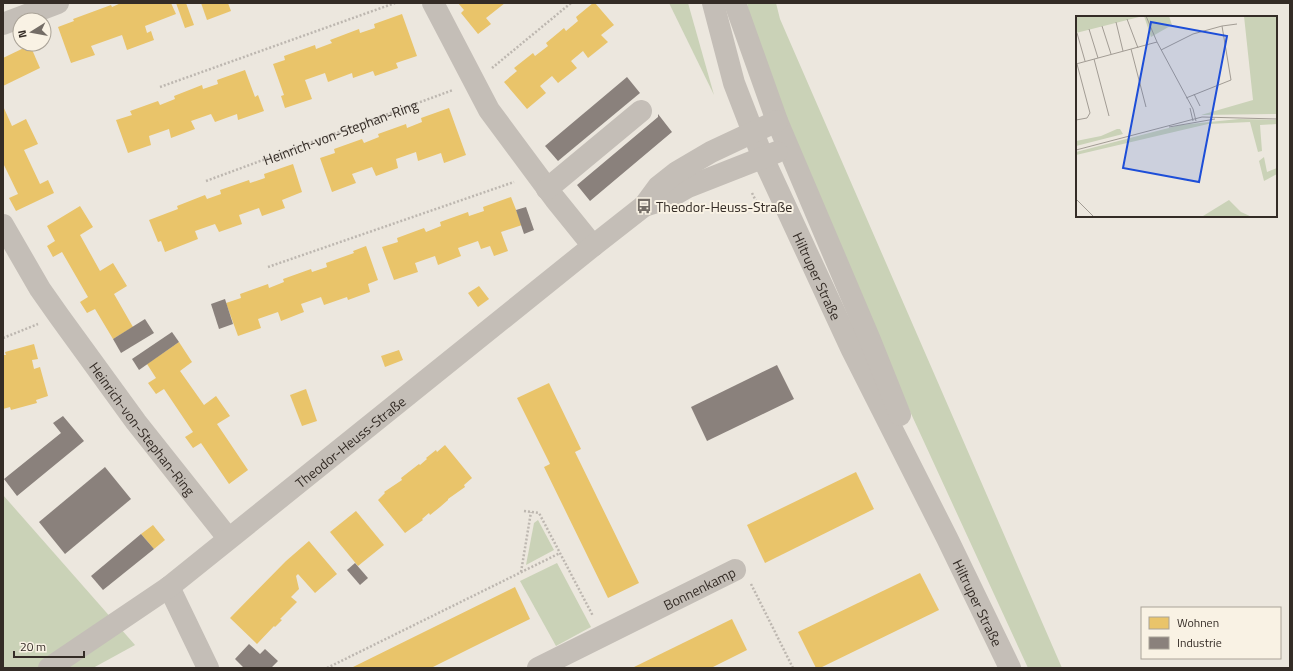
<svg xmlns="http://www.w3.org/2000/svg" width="1293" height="671" viewBox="0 0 1293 671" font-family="'Titillium Web',sans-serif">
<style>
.green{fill:#cad2b7}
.homes{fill:#e9c46a}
.industry{fill:#8a817c}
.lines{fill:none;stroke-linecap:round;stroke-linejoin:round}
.path{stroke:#bdb7b0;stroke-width:2.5;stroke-dasharray:2 2;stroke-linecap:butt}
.minor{stroke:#c4beb7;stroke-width:22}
.labels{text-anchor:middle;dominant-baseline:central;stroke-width:4;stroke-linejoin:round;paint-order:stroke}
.street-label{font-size:14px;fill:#342c26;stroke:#f9f2e4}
.poi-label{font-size:14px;fill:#342c26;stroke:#f9f2e4;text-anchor:start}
.inset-road{fill:none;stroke:#a29c94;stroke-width:1}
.view{fill:#1d4ed8;fill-opacity:0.15;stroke:#1d4ed8;stroke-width:2}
.inset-edge{fill:none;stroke:#342c26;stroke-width:2}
</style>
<rect width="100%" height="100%" fill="#ece7de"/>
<g class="green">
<path d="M669,3H688L714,95Z"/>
<path d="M747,3H776L780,19L1062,668H1028L839,257L756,46Z"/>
<path d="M3,495L135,645L93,668H3Z"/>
<path d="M538,520L554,550L526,565L534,523Z"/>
<path d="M557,563L591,627L556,646L520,581Z"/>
</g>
<g class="homes">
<path d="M121,3H171L176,14L145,26L147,33L151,31L154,40L127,50L122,35L91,46L95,55L71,63L58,27L74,21L73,19L111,5L112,7Z"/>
<path d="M176,3H186L194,25L185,28Z"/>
<path d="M201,3H228L231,11L207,20Z"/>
<path d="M458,3H505L486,18L491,24L478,34L461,13L464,10Z"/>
<path d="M593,3H595L614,25L601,35L608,42L588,58L583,51L571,61L577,68L558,83L552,76L540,86L546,93L527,109L504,82L517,71L514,68L533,53L535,56L548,46L546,43L564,28L566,31L578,21L576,17Z"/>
<path d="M402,14L417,56L396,63L398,68L375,76L373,71L353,78L352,73L328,82L325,73L305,80L312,99L285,108L281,96L284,95L273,64L285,60L284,56L315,45L316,49L332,43L330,40L359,29L360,33L375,28L374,24Z"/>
<path d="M30,45L40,68L3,86V58Z"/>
<path d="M245,70L255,97L258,95L264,111L238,120L237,114L215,122L211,114L191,121L195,129L171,138L169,129L149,136L151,145L128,153L116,120L132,115L130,111L158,101L160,105L175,99L174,96L202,85L203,89L218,84L217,80Z"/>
<path d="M3,106L12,126L26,119L38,144L24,150L40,184L48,180L54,193L16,211L9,198L18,194L3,163Z"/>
<path d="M449,108L466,155L444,163L441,153L418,161L416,152L396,159L398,168L376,176L372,167L352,174L356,183L332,192L320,158L335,153L334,149L362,139L364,143L379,137L378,134L406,124L407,128L422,122L421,118Z"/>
<path d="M293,164L302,192L282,200L285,208L262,216L259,208L239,215L242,224L219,232L215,224L195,231L198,239L165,252L161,241L158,242L149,220L178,209L177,206L205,195L207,199L221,194L220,190L249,180L250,183L265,178L264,174Z"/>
<path d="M511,197L522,225L501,232L508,251L494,256L490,246L481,249L478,241L458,248L461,256L438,265L435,256L415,263L418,272L394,280L382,247L398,242L397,238L424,228L426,232L441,226L440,222L468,212L469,216L484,211L483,207Z"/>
<path d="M80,206L93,227L80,235L100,271L113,263L127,286L114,294L133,327L113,339L95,309L87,313L80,302L88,297L62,252L53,257L47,246L55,241L47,226Z"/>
<path d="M366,246L378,280L368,284L370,292L348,300L347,297L324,305L321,297L301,304L304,312L281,321L278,312L258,319L261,328L238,336L226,303L241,298L240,294L268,284L269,288L284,282L283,279L311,269L312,272L327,267L326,263L354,253L353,251Z"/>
<path d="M479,286L489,299L478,307L468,293Z"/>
<path d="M179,342L192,362L180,371L204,405L216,396L230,416L217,424L248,470L229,484L201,443L193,448L185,437L193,432L164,389L156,394L148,383L156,378L147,364Z"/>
<path d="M34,344L38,359L32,360L34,369L40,367L48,396L36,400L37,403L11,410L10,407L3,409V355H6L5,352Z"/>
<path d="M399,350L403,360L385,367L381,356Z"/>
<path d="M549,383L581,449L575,452L639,583L608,598L544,467L550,464L517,398Z"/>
<path d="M306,389L317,421L302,426L290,395Z"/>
<path d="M445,445L472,478L464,485L465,487L448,499V500L440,507L430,515L429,513L422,519L423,520L405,533L378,500L385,493L384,492L402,480L401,478L419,464L420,465L427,459L426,458L436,450L437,452Z"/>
<path d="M856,472L874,509L765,563L747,525Z"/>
<path d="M356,511L384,545L358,566L330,532Z"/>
<path d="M153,525L165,540L154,549L141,534Z"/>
<path d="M309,541L337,574L315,593L298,574L296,576L299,589L291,597L297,602L280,619L282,620L275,627L274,626L257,644L230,618L286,561Z"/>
<path d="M920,573L939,610L820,668H816L798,632Z"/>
<path d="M515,587L530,619L471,648L431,668H351Z"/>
<path d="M732,619L747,650L711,668H632Z"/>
</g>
<g class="industry">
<path d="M627,77L640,93L558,161L545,146Z"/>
<path d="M658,114L672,132L590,201L577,185L658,117Z"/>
<path d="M526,207L534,230L524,234L516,210Z"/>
<path d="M225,299L233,324L219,329L211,304Z"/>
<path d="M145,319L154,333L121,353L113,339Z"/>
<path d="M172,332L179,342L139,370L132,359Z"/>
<path d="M777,365L794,399L707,441L691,407Z"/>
<path d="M63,416L84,441L17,496L4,479L61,433L53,423Z"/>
<path d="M105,467L131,499L65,554L39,522Z"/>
<path d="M141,534L154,549L103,590L91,576Z"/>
<path d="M355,563L368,578L360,585L347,570Z"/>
<path d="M249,644L260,654L265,649L278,661L271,668H244L235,659Z"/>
</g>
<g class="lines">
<g class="path">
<path d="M492,68L571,3"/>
<path d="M160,87L395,3"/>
<path id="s1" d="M206,181L453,90"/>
<path d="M752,193L757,203"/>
<path d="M268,267L514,182"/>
<path d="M3,338L38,324"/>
<path d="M524,511L539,513L593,616"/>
<path d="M521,572L531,512"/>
<path d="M751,584L793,668"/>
<path d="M327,668L560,553"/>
</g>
<g class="minor">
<path d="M433,3L489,110L555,199L593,246"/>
<path id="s2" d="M713,3L734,83L763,158L852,350L947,538L1010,668"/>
<path d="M735,3L777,121L870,340L900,415"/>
<path d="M3,24L58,3"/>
<path d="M547,189L641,111"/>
<path d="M644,206L667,199L688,187L777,152"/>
<path id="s3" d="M3,225L40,289L59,316L136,422L228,538"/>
<path d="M169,587L208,668"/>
<path id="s4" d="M49,668L169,587L593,246L644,206L658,187L677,172L711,152L777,121"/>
<path id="s5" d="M538,668L735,570"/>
</g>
</g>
<defs>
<symbol id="bus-bare" viewBox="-9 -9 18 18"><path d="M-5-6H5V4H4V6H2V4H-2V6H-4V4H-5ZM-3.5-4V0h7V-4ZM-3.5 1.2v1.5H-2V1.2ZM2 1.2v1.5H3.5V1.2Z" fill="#746d66" stroke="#f9f2e4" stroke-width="2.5" paint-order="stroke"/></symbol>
</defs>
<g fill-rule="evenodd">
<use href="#bus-bare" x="633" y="195" width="22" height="22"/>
</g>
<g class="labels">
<g class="street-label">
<text stroke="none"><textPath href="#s1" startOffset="143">Heinrich-von-Stephan-Ring</textPath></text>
<text stroke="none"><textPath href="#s2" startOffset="293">Hiltruper Straße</textPath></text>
<text stroke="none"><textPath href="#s3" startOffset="247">Heinrich-von-Stephan-Ring</textPath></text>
<text stroke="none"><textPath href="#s4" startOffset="377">Theodor-Heuss-Straße</textPath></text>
<text stroke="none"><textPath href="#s5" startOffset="180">Bonnenkamp</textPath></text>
<text stroke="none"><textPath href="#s2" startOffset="657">Hiltruper Straße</textPath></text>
</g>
<g class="poi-label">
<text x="656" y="206">Theodor-Heuss-Straße</text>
</g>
</g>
<g transform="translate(1076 16)">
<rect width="201" height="201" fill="#ece7de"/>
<path d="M0,0H67L0,17ZM68,0H93L96,9L75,21ZM168,0H201V98L125,99L177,84ZM163,103L201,104V108L184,109L186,135L182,136L174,106L132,108L0,139V136L104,109ZM41,113H44L47,118L0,130V125L25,120ZM188,141L191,156L201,152V158L188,165L183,145ZM153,184L165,196L176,201L127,200Z" fill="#cad2b7"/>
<path class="inset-road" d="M70,0L81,26L117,93L120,105M51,3L62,32M40,6L47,35M26,10L35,38M146,10L161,8M13,13L22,42M1,17L9,45M55,33L70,91M85,34L117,18L146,10L155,64L110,82M18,43L33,100M0,48L81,26M118,78L124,90M114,92L117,105M0,104L11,102L14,97L1,48M93,111L139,103M0,134L126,101L201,103M0,183L18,201"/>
<path class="view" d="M75,6L151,20L123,166L47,152Z"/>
<rect width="201" height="201" class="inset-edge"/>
</g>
<rect width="1293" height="671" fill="none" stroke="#342c26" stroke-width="8"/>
<rect x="1141" y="607" width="140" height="52" fill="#f9f2e4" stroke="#aaa398"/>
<rect x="1149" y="617" width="20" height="12" fill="#e9c46a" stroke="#aaa398"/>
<text x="1177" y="627" font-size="12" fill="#342c26">Wohnen</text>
<rect x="1149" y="637" width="20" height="12" fill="#8a817c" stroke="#aaa398"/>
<text x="1177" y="647" font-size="12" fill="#342c26">Industrie</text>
<g transform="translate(32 32) rotate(259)"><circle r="19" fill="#f9f2e4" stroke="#aaa398"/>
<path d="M0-3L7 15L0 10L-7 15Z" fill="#746d66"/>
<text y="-6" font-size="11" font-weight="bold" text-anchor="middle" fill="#342c26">N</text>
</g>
<path d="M14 651v6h70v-6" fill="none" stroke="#342c26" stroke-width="2"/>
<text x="20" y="651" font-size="12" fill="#342c26" stroke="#f9f2e4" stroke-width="3" paint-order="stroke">20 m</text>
</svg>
